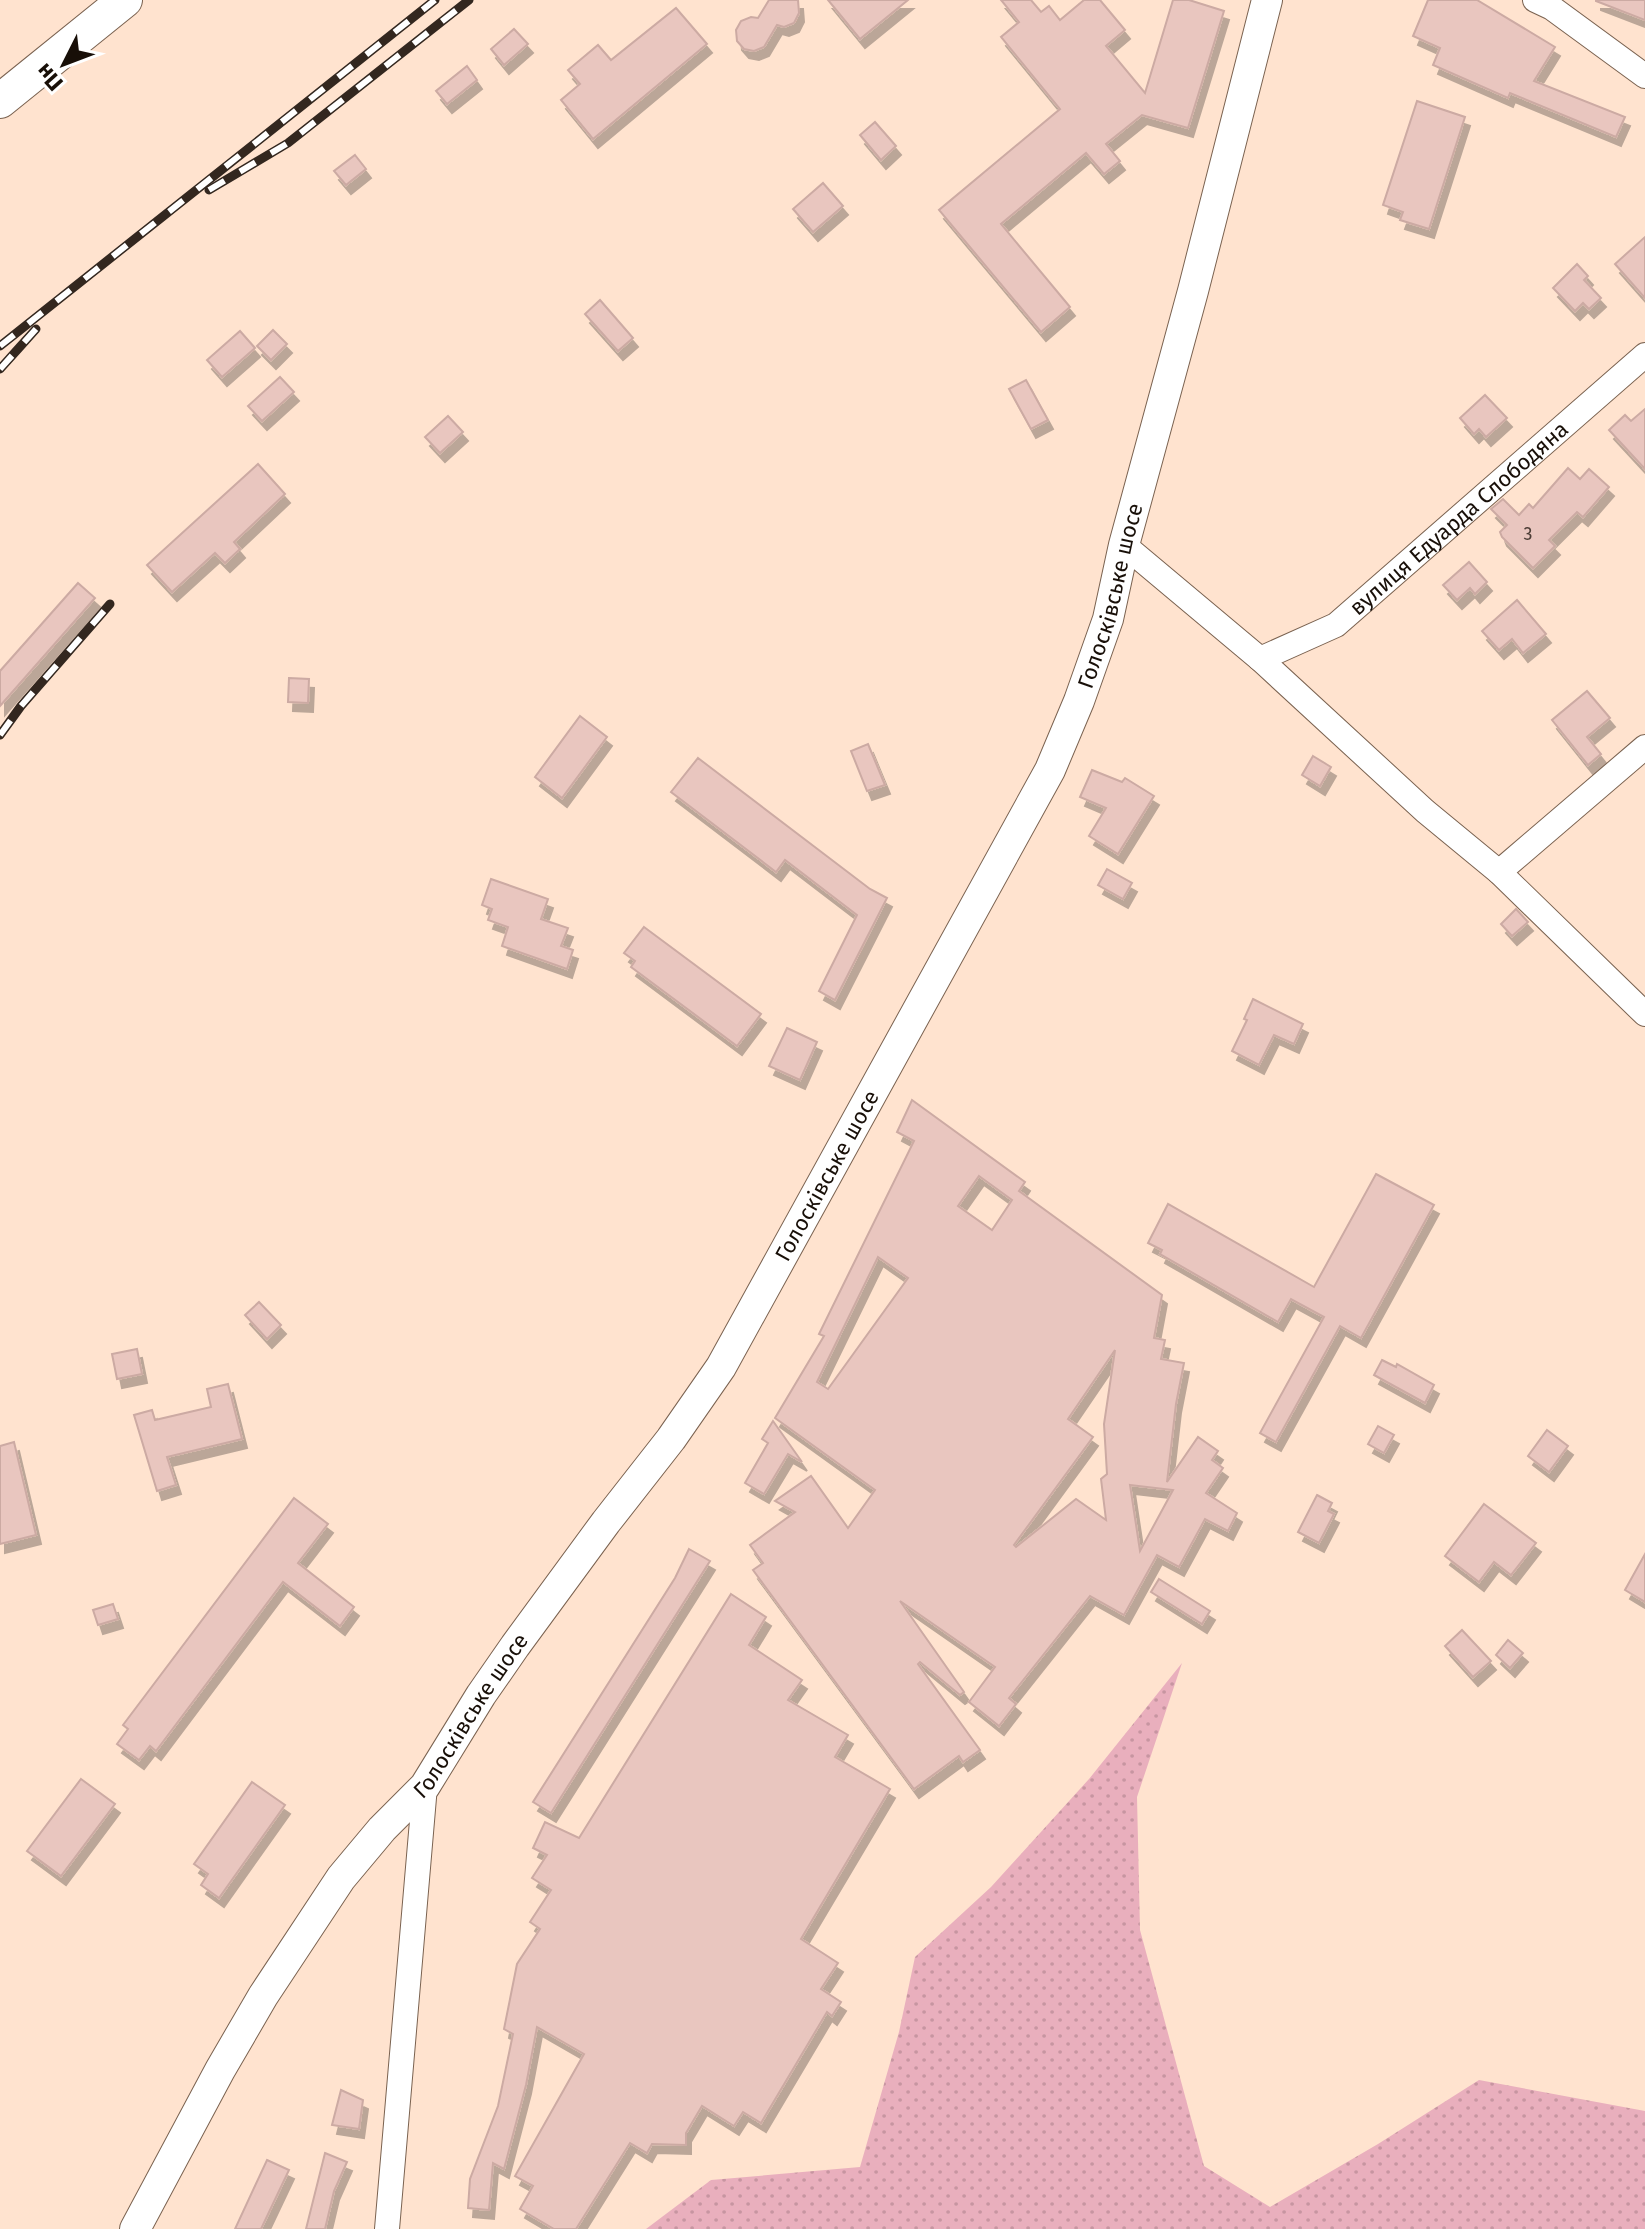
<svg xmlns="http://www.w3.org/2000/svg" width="1645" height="2229" viewBox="0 0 1645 2229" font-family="'Fira Sans',sans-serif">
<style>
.grass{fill:url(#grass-dots)}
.building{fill:#e9c6bf;stroke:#ccaaa3;stroke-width:2;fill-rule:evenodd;filter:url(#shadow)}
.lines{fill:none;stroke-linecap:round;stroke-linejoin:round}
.minor-casing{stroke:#7a6250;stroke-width:26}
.tertiary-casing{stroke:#7a6250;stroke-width:32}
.secondary-casing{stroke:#7a6250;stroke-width:36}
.minor{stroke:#fff;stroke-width:24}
.tertiary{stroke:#fff;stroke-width:30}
.secondary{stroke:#fff;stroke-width:34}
.rail-casing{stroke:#33271f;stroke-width:9}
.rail{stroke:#fff;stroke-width:6;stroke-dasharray:18;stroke-linecap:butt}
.labels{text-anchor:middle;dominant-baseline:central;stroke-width:7;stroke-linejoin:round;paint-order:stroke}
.number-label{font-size:18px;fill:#4c3d36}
.street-label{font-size:22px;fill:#180f08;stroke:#fff}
</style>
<defs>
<pattern id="grass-dots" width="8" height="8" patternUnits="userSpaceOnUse" patternTransform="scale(2)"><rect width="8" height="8" fill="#e9afbd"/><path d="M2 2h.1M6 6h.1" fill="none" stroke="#c795a1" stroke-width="1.8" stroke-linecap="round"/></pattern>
<filter id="shadow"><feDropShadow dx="5" dy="9" stdDeviation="0" flood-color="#0004"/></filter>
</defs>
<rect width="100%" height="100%" fill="#ffe3cf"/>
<path class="grass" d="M1182,1663L1137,1797L1140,1930L1204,2166L1270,2207L1378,2144L1479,2080L1645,2111V2229H646L711,2180L860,2167L899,2032L915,1957L991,1887L1089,1779Z"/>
<g class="building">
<path d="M769,0H798L799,13L794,23L784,27L777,25L764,47L754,51L744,49L737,41L736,30L741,21L751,17L758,18Z"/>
<path d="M828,0H908L860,39Z"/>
<path d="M1001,0H1031L1041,12L1049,6L1060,20L1084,0H1100L1125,30L1106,46L1145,93L1173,0H1189L1224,11L1188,128L1142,115L1106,144L1120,161L1104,174L1086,153L1001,224L1070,307L1041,332L939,210L1060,109L1001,37L1019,22Z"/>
<path d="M1428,0H1477L1555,47L1534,81L1625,117L1616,137L1510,93L1508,98L1433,65L1440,48L1413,36Z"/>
<path d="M1596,0H1645V20L1596,1Z"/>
<path d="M676,8L707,44L593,139L561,100L580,84L568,70L598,45L611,60Z"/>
<path d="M514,29L528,44L504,65L491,49Z"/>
<path d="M467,66L477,80L447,104L436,91Z"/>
<path d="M1417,101L1465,117L1429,229L1400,220L1403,212L1383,205Z"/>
<path d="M875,122L896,146L881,160L860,135Z"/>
<path d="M355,155L366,169L346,185L334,171Z"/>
<path d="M823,183L843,206L813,232L793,209Z"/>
<path d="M1645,237V298L1615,264Z"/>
<path d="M1577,264L1588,276L1584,280L1601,298L1589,309L1583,303L1575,311L1553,288Z"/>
<path d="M600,300L633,338L618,351L585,314Z"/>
<path d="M273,330L287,344L271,360L257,346Z"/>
<path d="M240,331L255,348L222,377L207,360Z"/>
<path d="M280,377L294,392L262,421L248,406Z"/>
<path d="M1026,380L1048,420L1031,429L1009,389Z"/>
<path d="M1485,395L1507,418L1486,437L1479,429L1474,434L1460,418Z"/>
<path d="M1645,409V469L1609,430L1625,415L1631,421Z"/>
<path d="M448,416L463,432L440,453L425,437Z"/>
<path d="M258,464L285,494L234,542L240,549L225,563L215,553L172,592L147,565Z"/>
<path d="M1568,468L1580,479L1589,469L1609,487L1583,517L1577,512L1549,540L1555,546L1533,568L1502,537L1500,532L1507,525L1491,509L1503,499L1519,515L1529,504L1533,508Z"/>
<path d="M1469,562L1487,582L1475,594L1470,588L1457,600L1443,585Z"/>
<path d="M78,583L95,598L0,706V671Z"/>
<path d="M1517,600L1546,634L1523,653L1512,639L1499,650L1482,631Z"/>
<path d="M289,678L309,679L308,703L288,702Z"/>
<path d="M1587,691L1610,718L1587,737L1601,754L1588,765L1552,720Z"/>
<path d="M580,716L607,737L562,798L535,777Z"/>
<path d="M868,744L885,785L867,791L851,751Z"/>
<path d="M1313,756L1331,767L1320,786L1302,775Z"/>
<path d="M698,758L870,889L887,898L835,1000L819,991L857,915L785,860L776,872L671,792Z"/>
<path d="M1092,770L1122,782L1125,778L1154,796L1118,854L1089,836L1106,808L1080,797Z"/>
<path d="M1107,869L1132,883L1123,899L1098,885Z"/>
<path d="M491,879L548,899L541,919L568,928L561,946L573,950L567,969L502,946L508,927L488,920L492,909L482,905Z"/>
<path d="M1516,909L1528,922L1512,936L1501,924Z"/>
<path d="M644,927L761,1014L737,1046L631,967L635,961L624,953Z"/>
<path d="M1253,999L1303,1024L1294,1044L1274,1035L1259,1065L1232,1051L1247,1020L1244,1019Z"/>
<path d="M787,1028L817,1042L800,1080L769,1066Z"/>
<path d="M912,1100L1025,1182L1019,1191L1162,1295L1154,1338L1165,1340L1161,1359L1184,1363L1176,1404L1167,1482L1198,1437L1218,1451L1212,1460L1223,1468L1206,1493L1237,1513L1228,1531L1205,1519L1179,1567L1157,1555L1124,1615L1090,1596L1009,1698L1016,1704L999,1726L969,1702L995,1667L900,1601L964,1692L960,1695L920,1662L918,1664L980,1750L963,1762L959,1756L914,1789L753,1570L763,1563L750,1545L795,1512L775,1501L811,1476L848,1528L875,1490L775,1418L824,1336L819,1334L914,1141L897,1132ZM979,1176L1012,1200L992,1230L958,1206ZM878,1257L908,1278L828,1389L817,1382ZM1115,1350L1104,1424L1107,1474L1101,1479L1106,1520L1076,1499L1016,1547L1014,1545L1093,1437L1068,1419ZM1130,1485L1173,1490L1140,1551Z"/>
<path d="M1376,1174L1434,1205L1361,1338L1340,1326L1276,1442L1260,1433L1324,1317L1291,1299L1278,1322L1160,1254L1162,1250L1148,1243L1168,1204L1314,1287Z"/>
<path d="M259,1302L281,1325L267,1339L245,1315Z"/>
<path d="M137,1349L142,1374L117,1379L112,1354Z"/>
<path d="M1382,1360L1396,1367L1397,1364L1434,1385L1425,1403L1374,1375Z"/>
<path d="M228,1384L242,1439L167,1457L176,1485L157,1491L134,1415L152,1410L155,1420L211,1407L207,1389Z"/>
<path d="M773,1421L802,1462L788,1454L764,1494L745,1483L768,1443L762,1439Z"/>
<path d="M1378,1426L1394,1435L1384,1453L1368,1444Z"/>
<path d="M1547,1430L1568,1446L1549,1472L1528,1456Z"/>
<path d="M14,1442L36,1535L0,1544V1446Z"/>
<path d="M1317,1495L1332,1503L1328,1511L1334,1514L1319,1543L1298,1532Z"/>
<path d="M294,1498L328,1524L298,1563L354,1607L340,1626L283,1582L156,1751L150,1746L139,1760L117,1744L128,1729L123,1725Z"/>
<path d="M1484,1504L1536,1543L1511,1575L1494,1562L1479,1582L1445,1556Z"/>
<path d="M689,1549L710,1561L551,1813L533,1802L675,1578Z"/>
<path d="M1645,1554V1602L1625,1590Z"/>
<path d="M1159,1579L1210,1611L1202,1624L1151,1592Z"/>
<path d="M731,1594L766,1617L749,1645L802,1680L788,1700L848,1735L835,1757L890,1789L801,1939L838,1963L821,1989L841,2002L832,2016L827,2012L761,2123L743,2112L734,2126L702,2106L686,2133V2145L652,2144L647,2153L630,2143L576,2229H554L520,2209L533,2186L515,2176L584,2054L537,2027L526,2085L504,2169L493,2163L489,2210L468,2208L470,2179L498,2106L513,2034L504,2029L517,1964L540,1929L530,1922L551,1890L532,1878L547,1855L533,1848L545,1822L579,1838Z"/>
<path d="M113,1604L118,1619L98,1625L93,1610Z"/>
<path d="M1462,1630L1491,1661L1473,1677L1445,1646Z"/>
<path d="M1508,1640L1523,1653L1510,1668L1496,1655Z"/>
<path d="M81,1779L115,1804L61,1876L27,1851Z"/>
<path d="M252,1782L285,1805L219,1898L201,1885L208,1874L194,1864Z"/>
<path d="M341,2090L363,2100L359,2129L332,2125Z"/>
<path d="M325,2153L347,2162L334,2191L325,2229H306Z"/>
<path d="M267,2160L289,2170L261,2229H235Z"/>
</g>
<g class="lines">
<defs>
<g id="minor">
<path d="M1535,0L1552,8L1645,76"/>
<path d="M1124,545L1260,659L1425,811L1499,872L1645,1014"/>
<path id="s1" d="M1260,659L1336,625L1645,355"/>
<path d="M1499,872L1645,747"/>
<path d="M387,2229L425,1786"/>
</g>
<g id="tertiary">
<path id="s2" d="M135,2229L220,2070L263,1996L341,1878L382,1829L425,1786L481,1695L515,1646L606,1522L671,1439L721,1367L1050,770L1079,701L1108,619L1124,545L1193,291L1267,0"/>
</g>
<path id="secondary" d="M0,101L125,0"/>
</defs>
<use href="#minor" class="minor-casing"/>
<use href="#tertiary" class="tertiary-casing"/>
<use href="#secondary" class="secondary-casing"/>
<use href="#minor" class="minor"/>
<use href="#tertiary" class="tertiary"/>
<use href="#secondary" class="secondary"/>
<defs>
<g id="rail">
<path d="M209,190L288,143L469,0"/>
<path d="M0,346L435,0"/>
<path d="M0,369L36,329"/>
<path d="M0,735L21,706L110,604"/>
</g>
</defs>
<use href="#rail" class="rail-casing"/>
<use href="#rail" class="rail"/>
</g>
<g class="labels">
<g class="number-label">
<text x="1528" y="534">3</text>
</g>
<g class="street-label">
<text stroke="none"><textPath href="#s1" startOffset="246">вулиця Едуарда Слободяна</textPath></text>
<text stroke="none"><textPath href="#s2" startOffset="1912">Голосківське шосе</textPath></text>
<text stroke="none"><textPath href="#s2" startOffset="1264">Голосківське шосе</textPath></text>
<text stroke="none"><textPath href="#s2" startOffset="616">Голосківське шосе</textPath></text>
</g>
</g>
<g transform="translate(64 64) rotate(228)" stroke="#ffffff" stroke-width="6" paint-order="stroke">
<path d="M0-6L14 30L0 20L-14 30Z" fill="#180f08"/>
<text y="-12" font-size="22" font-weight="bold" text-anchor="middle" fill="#180f08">Пн</text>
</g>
</svg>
